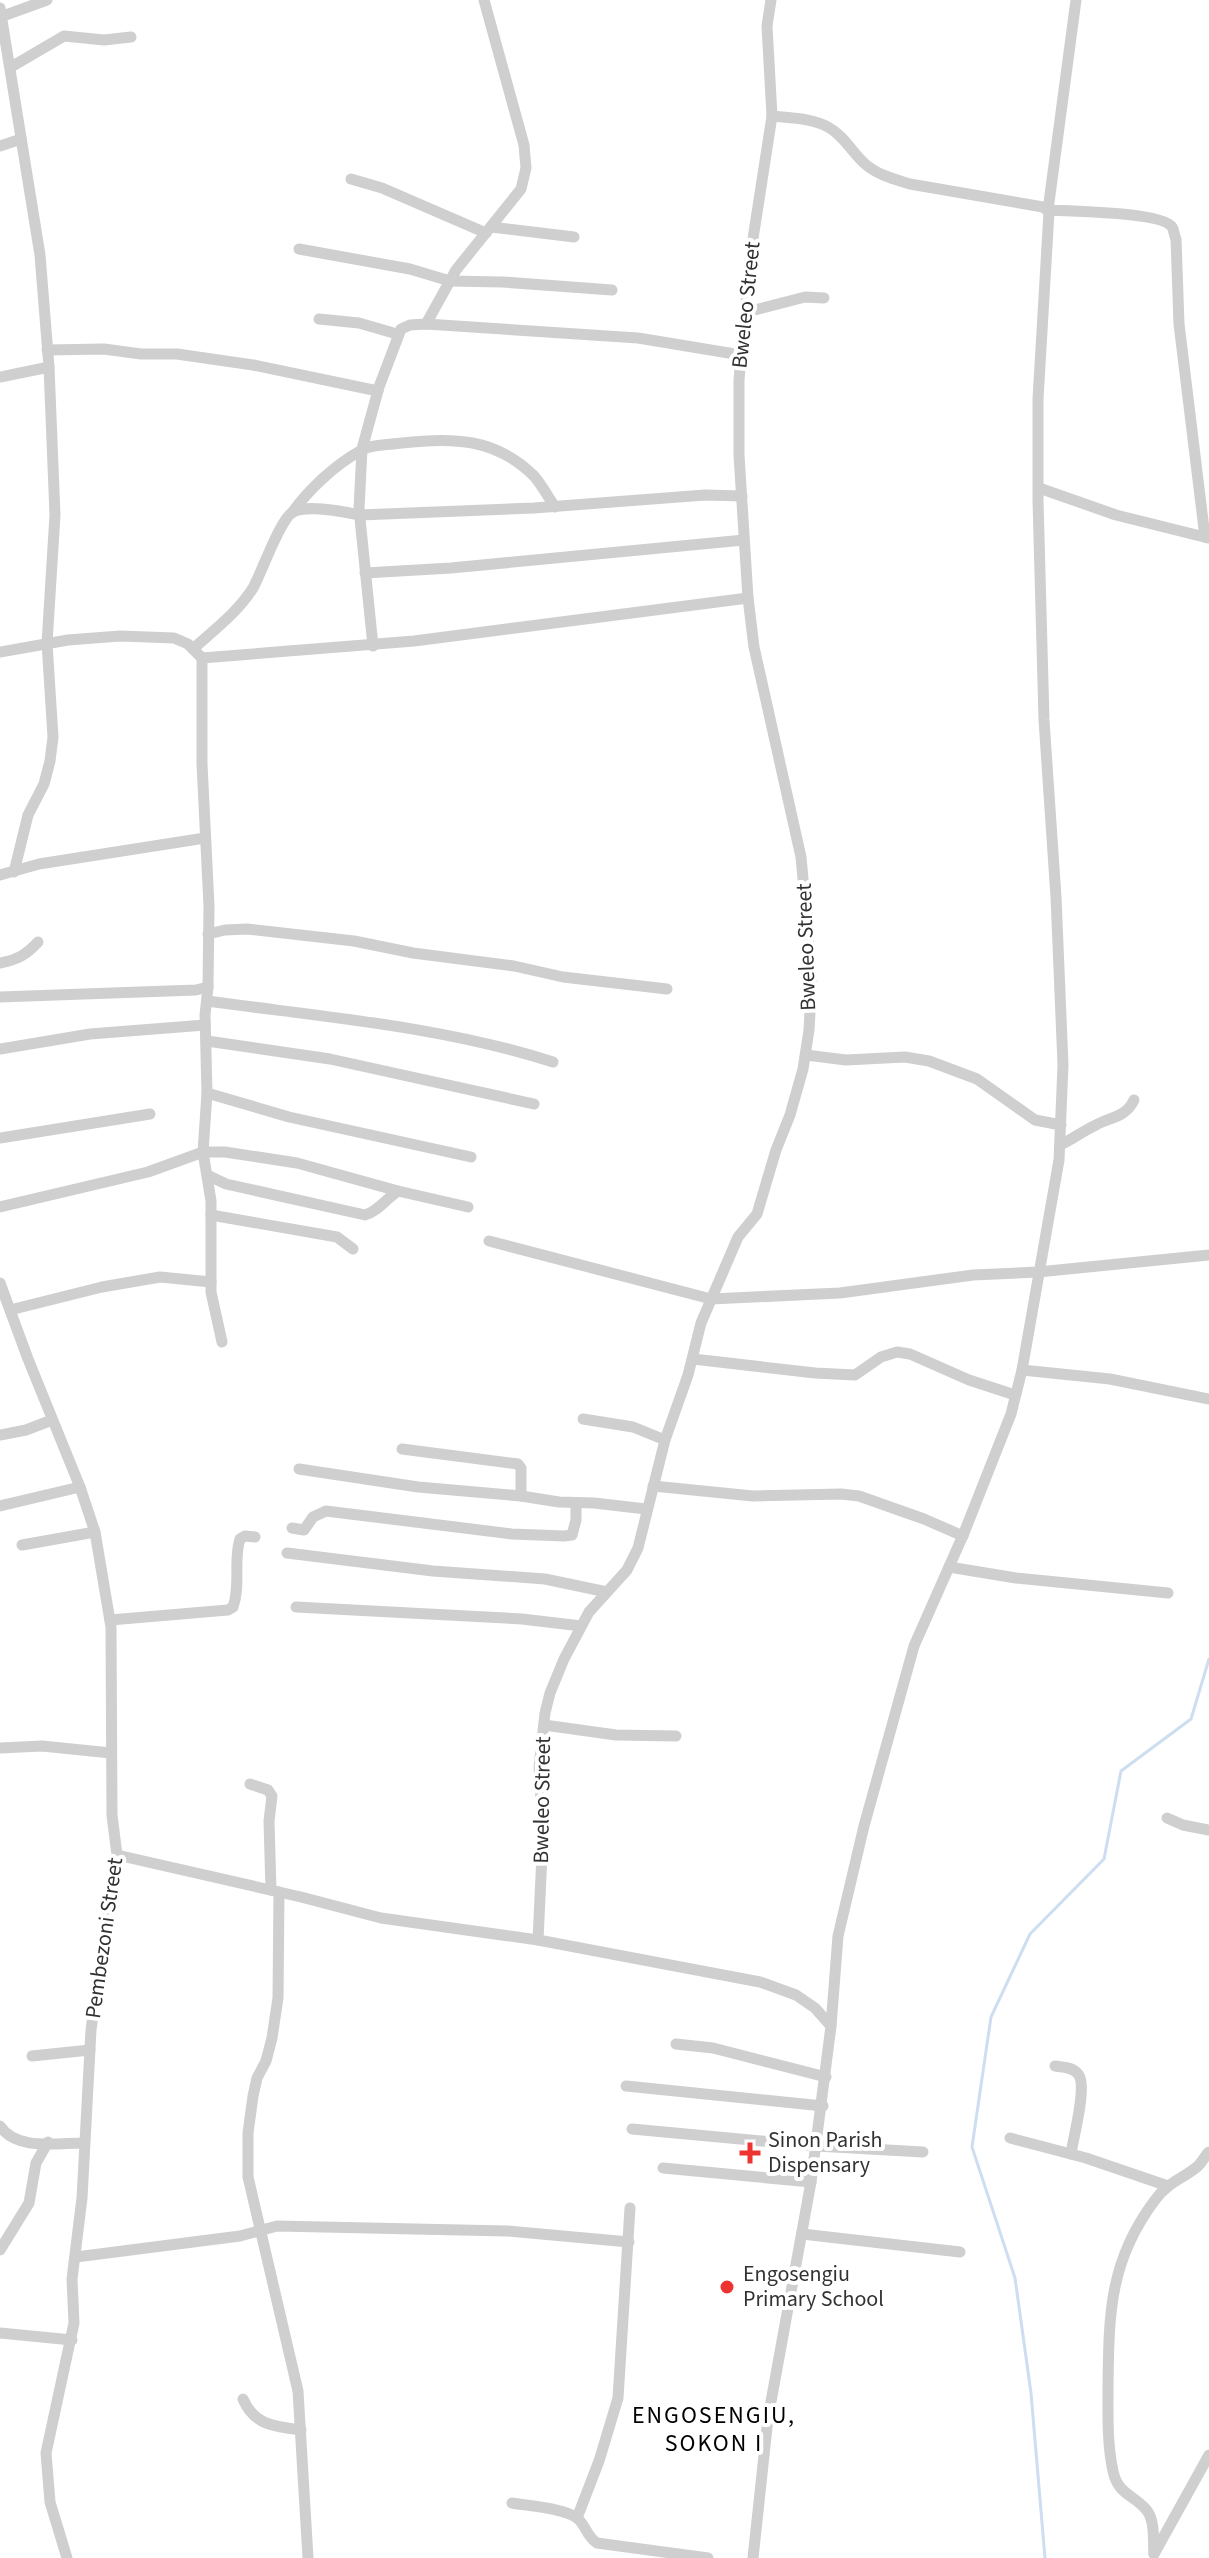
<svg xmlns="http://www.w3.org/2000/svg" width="1209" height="2558" viewBox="0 0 1209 2558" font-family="'Source Sans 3',sans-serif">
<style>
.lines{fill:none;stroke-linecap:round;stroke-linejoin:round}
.stream{stroke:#ccdeef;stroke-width:3}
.minor{stroke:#cfcfcf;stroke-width:11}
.poi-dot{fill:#ed3430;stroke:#fff;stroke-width:3}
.labels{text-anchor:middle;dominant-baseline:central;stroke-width:8;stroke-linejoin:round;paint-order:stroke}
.street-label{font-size:22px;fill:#323232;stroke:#fff}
.poi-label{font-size:22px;fill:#323232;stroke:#fff;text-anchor:start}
.neighbourhood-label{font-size:24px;letter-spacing:2px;fill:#000;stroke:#fff}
</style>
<rect width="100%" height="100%" fill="#fff"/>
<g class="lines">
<path class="stream" d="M1045,2558L1031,2393L1015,2278L972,2147L991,2017L1030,1934L1104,1859L1121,1771L1191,1719L1209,1659"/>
<g class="minor">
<path d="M1076,0L1048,210C1069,211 1163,212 1172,227C1173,227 1175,238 1176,239L1179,324L1205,537"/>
<path d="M0,8L40,255L49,367L55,515L47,643L53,737L50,761L44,784L28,815L14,872"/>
<path d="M0,17L47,0"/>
<path d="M11,67L64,36L104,40L131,37"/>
<path d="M772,116C790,118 812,118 828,127C843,135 852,152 864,163C877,175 894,179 910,184L1043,207L1049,212L1038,399V500L1044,720L1056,897L1063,1065L1059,1160L1022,1370L1011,1414L964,1533L914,1646L864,1826L838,1936L831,2026"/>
<path d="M0,146L21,139"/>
<path d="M351,179L382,188L486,233"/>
<path d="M491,227L574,237"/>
<path d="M299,249L410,269L450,281L503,282L612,290"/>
<path d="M747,312L805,297L824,298"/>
<path d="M319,319L359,323L397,334"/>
<path d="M426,324L456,270L521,189L526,168L524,145L484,0"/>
<path d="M47,350L104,349L141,354H177L253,365L378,391"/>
<path d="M0,377L49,367"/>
<path d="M1039,488L1116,515L1208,538"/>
<path d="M292,513C308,490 335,465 360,451C370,444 389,445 402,443C452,437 496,438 534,476C542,485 548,497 555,507"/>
<path d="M365,573L451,568L744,540"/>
<path d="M373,646L359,509L362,449L379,387L401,329L410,325L426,324L638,338L741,355"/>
<path d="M193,649C214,630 238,612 253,588C262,572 280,519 293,512C307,504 344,512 360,515L534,508L705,495L742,496"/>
<path d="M0,652L68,640L120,636L174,638L188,644L202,658L414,641L748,598"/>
<path d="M202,658V764L209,906L208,987L205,1015L207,1093L203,1152L211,1201V1292L222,1342"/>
<path d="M0,875L39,864L205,838"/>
<path d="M208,934L225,930L247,929L354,941L413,953L514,966L563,977L667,989"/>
<path d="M0,963C17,960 26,955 38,942"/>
<path d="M0,997L196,990L208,987"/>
<path d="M207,1001C323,1017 441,1026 553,1062"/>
<path d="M207,1041L330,1059L534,1104"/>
<path d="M0,1049L90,1034L205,1025"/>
<path d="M806,1055L846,1060L905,1057L929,1061L977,1079L1035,1120L1061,1125"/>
<path d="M207,1093L289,1117L471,1157"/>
<path d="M0,1138L150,1114"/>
<path d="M1060,1145C1073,1139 1083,1131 1096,1125C1111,1117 1126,1117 1134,1100"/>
<path d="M207,1175L226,1184L365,1215C377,1212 387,1198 398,1191"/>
<path d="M0,1207L148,1172L203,1152H225L297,1163L398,1191L468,1207"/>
<path d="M211,1215L337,1237L353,1249"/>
<path d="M489,1241L711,1299L840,1293L973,1275L1038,1272L1209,1255"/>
<path d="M0,1283L28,1359L80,1487L95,1532L111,1627L112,1815L117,1855L104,1932L91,2030L82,2198L72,2279L74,2323L46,2453L50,2502L67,2558"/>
<path d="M10,1310L102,1287L160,1277L211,1282"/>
<path d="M693,1359L815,1373L855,1375L881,1357L897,1352L910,1354L969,1380L1015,1395"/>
<path d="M1022,1370L1110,1379L1209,1399"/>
<path d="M583,1419L633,1427L665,1440"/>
<path d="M0,1435L26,1430L52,1420"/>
<path d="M402,1449L518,1464L521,1468V1496"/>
<path d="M299,1469L418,1487L521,1496L559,1502L594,1503L646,1509"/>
<path d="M653,1486L753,1496L841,1494L859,1496L924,1519L963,1536"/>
<path d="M0,1506L80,1487"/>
<path d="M292,1528L304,1530L313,1517L326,1511L512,1534L564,1536L572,1535L576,1520V1503"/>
<path d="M22,1545L95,1532"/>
<path d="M287,1553L433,1571L545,1579L607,1592"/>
<path d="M949,1567L1016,1578L1168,1593"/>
<path d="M296,1607L522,1619L581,1626"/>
<path d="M110,1620L228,1610L233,1607C241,1585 233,1560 240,1539L245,1536L255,1537"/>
<path d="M544,1725L616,1735L676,1736"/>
<path d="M0,1748L42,1746L111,1753"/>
<path d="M250,1784L268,1790L272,1796L269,1821L271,1890"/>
<path d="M1167,1818L1183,1825L1209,1830"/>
<path d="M117,1855L301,1897L381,1918L538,1940L760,1982L796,1995L815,2008L831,2026L811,2182L768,2418L753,2558"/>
<path d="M279,1892L278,1998L272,2038L266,2061L257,2078L253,2096L248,2133V2177L298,2391L308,2558"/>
<path d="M538,1940L543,1833L539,1767L545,1713L550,1693L564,1659L589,1612L627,1570L638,1548L665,1440L688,1375L701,1323L738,1237L757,1214L776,1150L790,1115L803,1069L809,1030L812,977L801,857L754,647L748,598L739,455V380L750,258L772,116L767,26L771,0"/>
<path d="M676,2044L713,2048L826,2077"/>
<path d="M32,2056L90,2050"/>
<path d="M1055,2066C1062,2067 1073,2067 1078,2074C1088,2085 1073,2138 1071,2154"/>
<path d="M626,2086L823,2106"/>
<path d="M0,2126C16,2151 57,2143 84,2143"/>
<path d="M632,2129L816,2146L923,2152"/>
<path d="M1010,2138L1086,2158L1168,2186"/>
<path d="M663,2168L811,2182"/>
<path d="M802,2234L960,2252"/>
<path d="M0,2250L29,2203L36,2163L48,2142"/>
<path d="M76,2257L240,2236L277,2226L507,2231L629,2242"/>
<path d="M0,2333L72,2340"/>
<path d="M243,2399C254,2425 275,2427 301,2430"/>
<path d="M512,2503C529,2506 564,2508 577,2518C586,2525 586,2536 597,2543L708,2558"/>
<path d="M577,2518L599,2461L618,2398L630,2208"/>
<path d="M1154,2554C1153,2541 1155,2523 1148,2512C1136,2495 1118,2496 1113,2471C1107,2444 1108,2414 1108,2386C1109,2314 1109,2261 1155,2200C1169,2181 1183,2179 1198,2166C1202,2162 1205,2156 1209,2152"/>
<path d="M1154,2554L1209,2455"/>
</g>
</g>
<g class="poi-dot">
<path d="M746 2141h8v8h8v8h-8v8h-8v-8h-8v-8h8z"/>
<circle cx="727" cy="2287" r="8"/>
</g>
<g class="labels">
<g class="street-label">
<text transform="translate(746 305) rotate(-84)">Bweleo Street</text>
<text transform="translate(806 947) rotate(-92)">Bweleo Street</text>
<text transform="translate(542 1800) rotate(-89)">Bweleo Street</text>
<text transform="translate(104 1938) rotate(-82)">Pembezoni Street</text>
</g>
<g class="poi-label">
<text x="768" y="2140">Sinon Parish<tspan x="768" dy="25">Dispensary</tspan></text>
<text x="743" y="2274">Engosengiu<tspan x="743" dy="25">Primary School</tspan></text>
</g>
<g class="neighbourhood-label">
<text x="714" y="2415">ENGOSENGIU,<tspan x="714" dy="28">SOKON I</tspan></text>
</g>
</g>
</svg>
